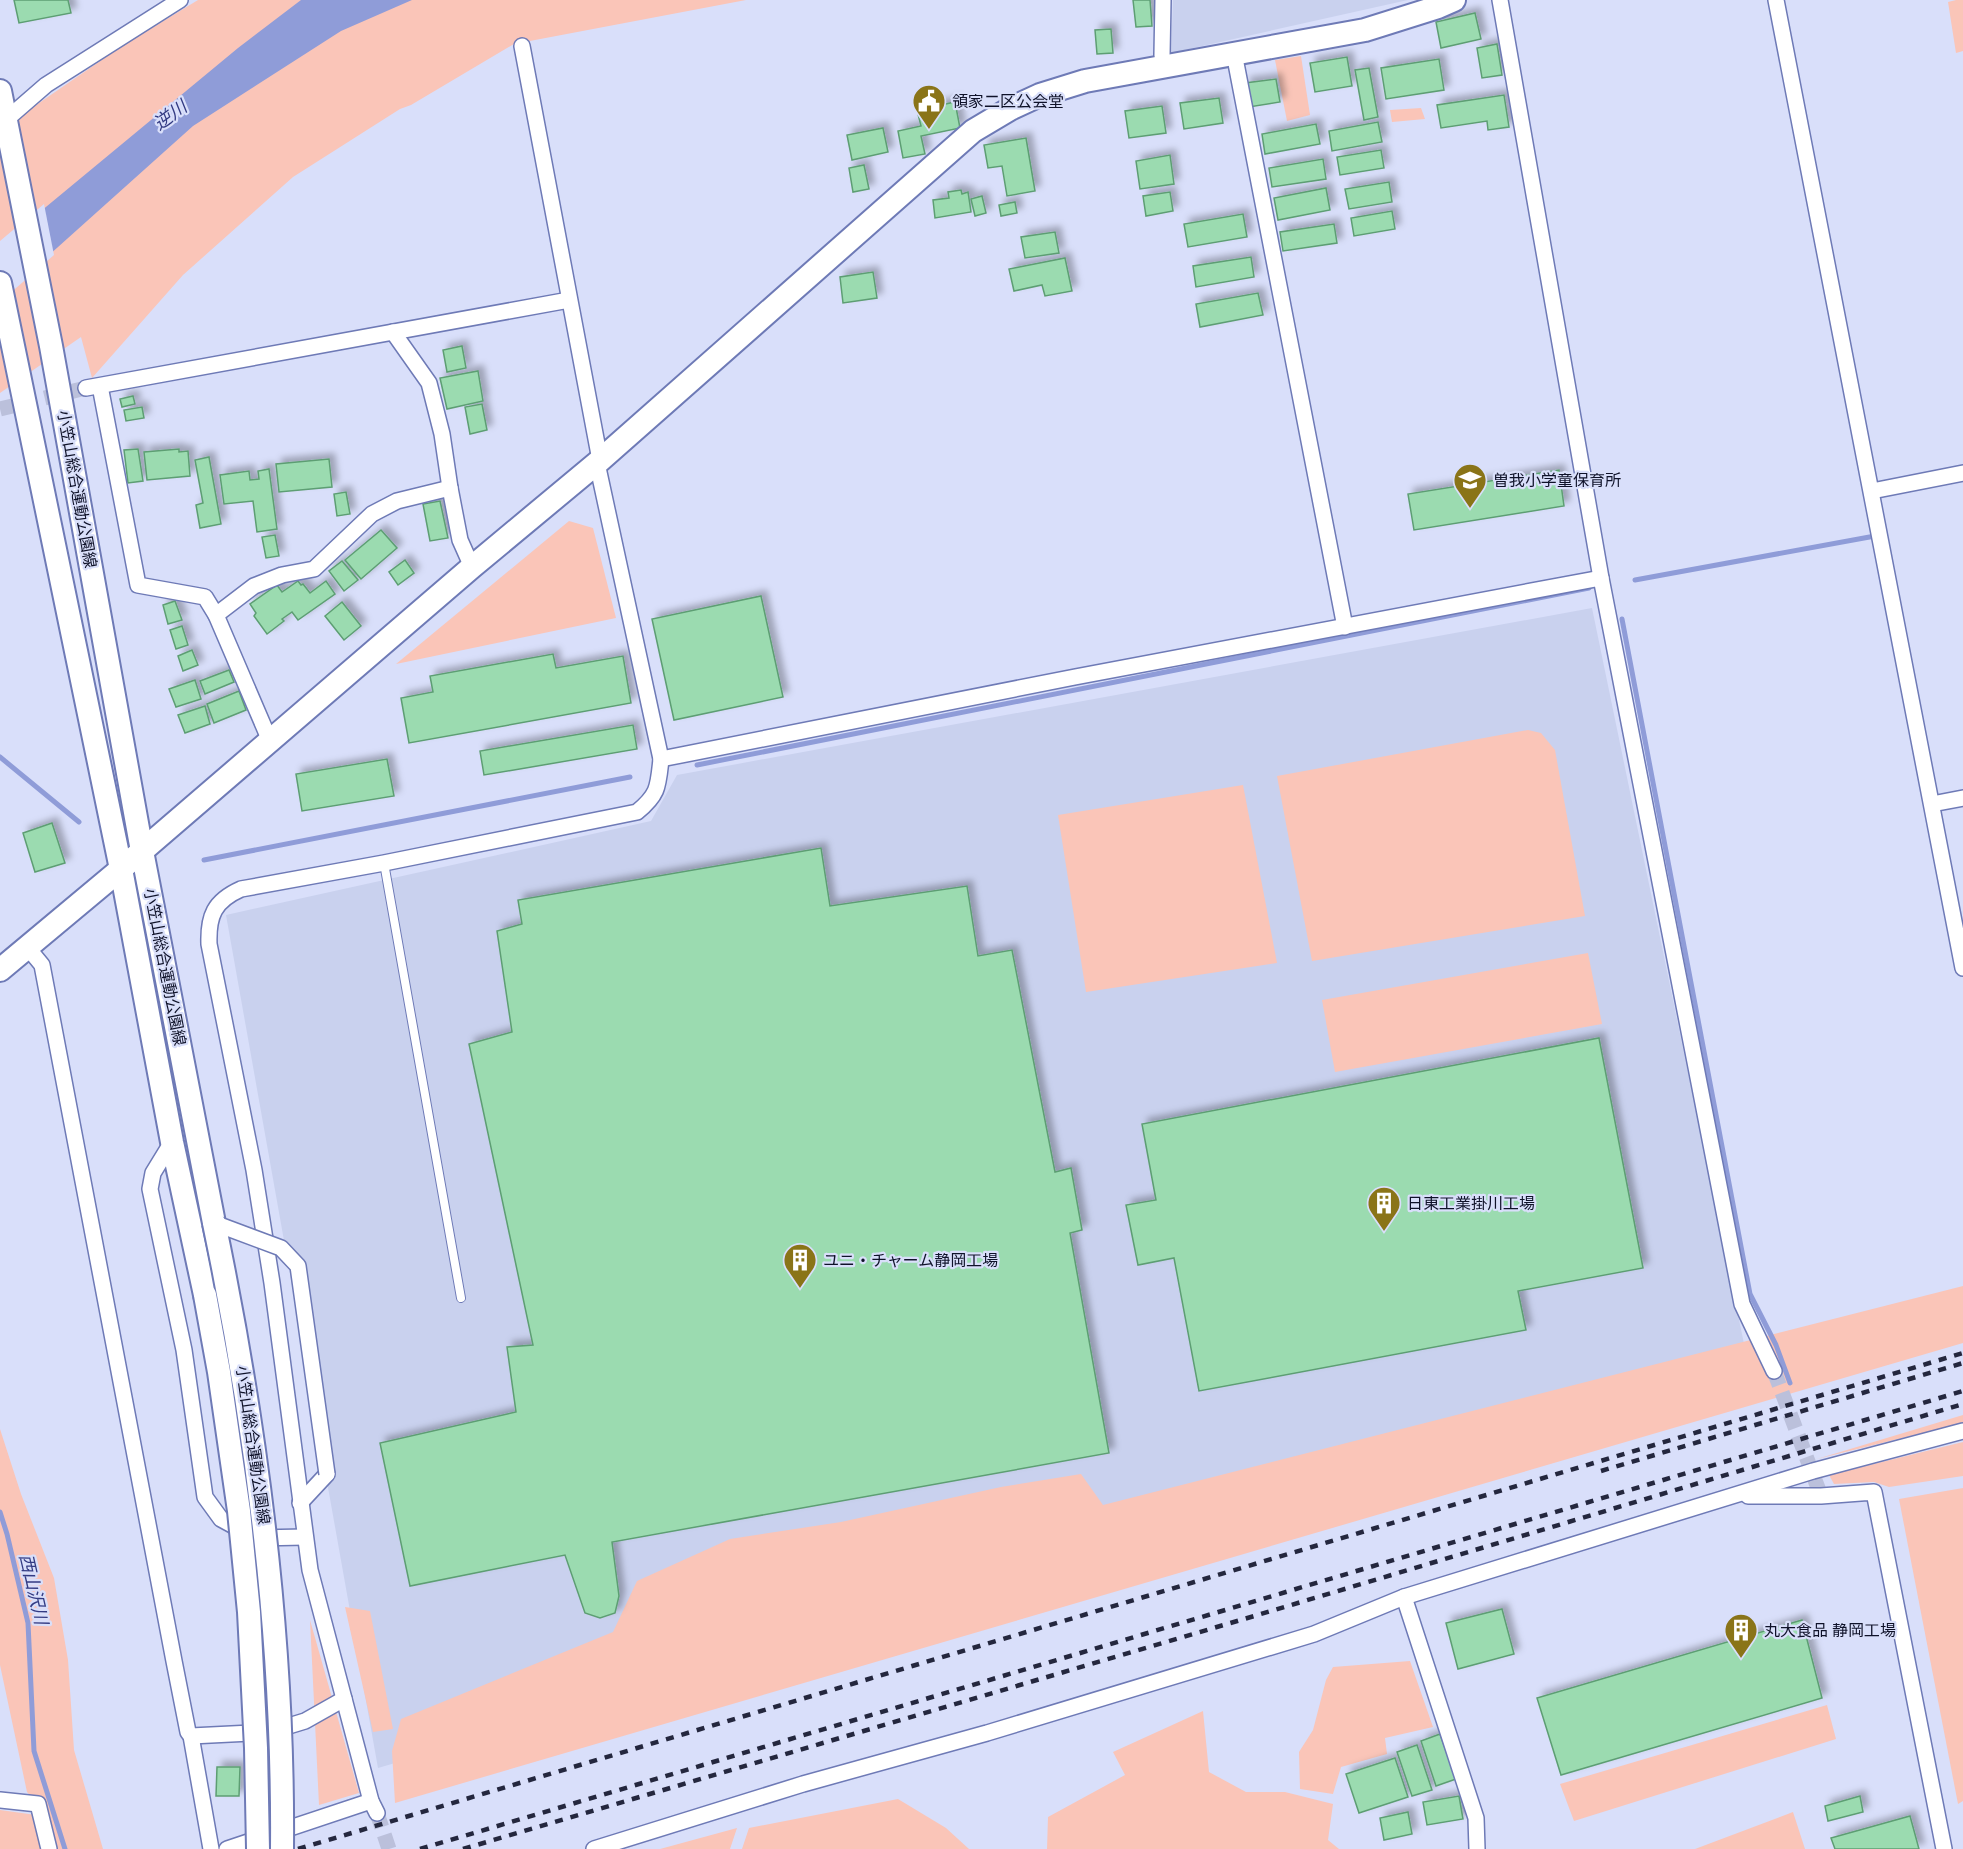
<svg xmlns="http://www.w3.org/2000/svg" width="1963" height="1849" viewBox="0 0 1963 1849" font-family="Roboto,'Noto Sans JP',sans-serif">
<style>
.built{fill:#c9d1ee}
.green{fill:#fac5b8}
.water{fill:#8f9cd8}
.pier{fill:#d9dffa}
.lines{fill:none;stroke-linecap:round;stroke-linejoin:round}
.stream{stroke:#8f9cd8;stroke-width:5}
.building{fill:#9bdbb0;stroke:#5d9e73;stroke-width:1.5;filter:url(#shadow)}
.street-tunnel{stroke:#bbc0db;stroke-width:15;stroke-dasharray:15 8;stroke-linecap:butt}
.lane-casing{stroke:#6e7ab6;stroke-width:10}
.street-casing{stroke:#6e7ab6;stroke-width:18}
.secondary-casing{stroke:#6e7ab6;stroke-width:26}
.lane{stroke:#fff;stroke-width:8}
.street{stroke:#fff;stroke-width:15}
.secondary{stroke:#fff;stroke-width:22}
.rail{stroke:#24273e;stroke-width:4.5;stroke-dasharray:8 8;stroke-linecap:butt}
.street-bridge-casing{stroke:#6e7ab6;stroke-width:18;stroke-linecap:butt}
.secondary-bridge-casing{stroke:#6e7ab6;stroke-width:26;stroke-linecap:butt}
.street-bridge{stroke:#fff;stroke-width:15}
.secondary-bridge{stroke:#fff;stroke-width:22}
.labels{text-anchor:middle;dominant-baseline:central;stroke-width:4.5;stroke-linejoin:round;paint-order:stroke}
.poi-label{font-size:16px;fill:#0f1229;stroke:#d9dffa;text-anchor:start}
.street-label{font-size:16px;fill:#0f1229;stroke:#d9dffa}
.water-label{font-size:18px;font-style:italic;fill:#333b83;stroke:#d9dffa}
</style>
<defs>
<filter id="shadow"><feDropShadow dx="5.5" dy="-5.5" stdDeviation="3" flood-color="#0004"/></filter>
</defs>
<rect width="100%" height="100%" fill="#d9dffa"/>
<g class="built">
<path d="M1173,0H1408L1171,53Z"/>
<path d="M1592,608L1749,1368L378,1768L226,915L651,821L677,775Z"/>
</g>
<g class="green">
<path d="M198,0H746L514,44L411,105L400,109L293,177L183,275L92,378L81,337L0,393V126L26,112L122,46Z"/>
<path d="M1956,0H1963V51L1956,53L1948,2Z"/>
<path d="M1301,56L1310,115L1287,121L1275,60Z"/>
<path d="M1421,108L1425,119L1392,122L1390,110Z"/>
<path d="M569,521L593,528L616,618L396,664Z"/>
<path d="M1528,730L1541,733L1555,750L1585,916L1312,961L1277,776Z"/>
<path d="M1243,785L1277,963L1086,992L1058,815Z"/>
<path d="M1588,953L1602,1024L1335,1072L1322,1000Z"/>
<path d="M1963,1286V1343L395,1803L392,1751L401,1719L613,1632L637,1581L730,1539L841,1522L1001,1487L1081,1474L1103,1505Z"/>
<path d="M1963,1415V1423L1817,1459Z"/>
<path d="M0,1429L21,1494L54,1578L68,1660L74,1750L103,1849H49L38,1804L27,1792L0,1665Z"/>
<path d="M1963,1442V1476L1889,1487L1874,1482L1834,1484L1829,1475Z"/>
<path d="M1963,1488V1801L1958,1804L1899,1499Z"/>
<path d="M345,1607L370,1611L393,1729L373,1732Z"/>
<path d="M310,1620L359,1793L319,1805Z"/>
<path d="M1410,1661L1433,1727L1385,1738L1387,1754L1341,1767L1333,1794L1300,1789L1299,1752L1313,1730L1326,1680L1333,1667Z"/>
<path d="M1827,1705L1836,1739L1574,1821L1560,1784Z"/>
<path d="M1203,1711L1209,1772L1246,1792H1285L1333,1804L1328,1840L1339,1849H1047L1048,1817L1125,1775L1113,1752Z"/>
<path d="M898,1799L946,1828L969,1849H742L749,1828Z"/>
<path d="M0,1810L36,1815L45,1849H0Z"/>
<path d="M1793,1812L1805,1849H1695Z"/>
<path d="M737,1828L730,1849H660Z"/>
</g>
<path class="water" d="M301,0H412L341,31L193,126L0,299V245L238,48Z"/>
<path class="pier" d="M44,204L54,255L0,302V241Z"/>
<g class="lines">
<g class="stream">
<path d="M1635,580L1875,536"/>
<path d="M1622,619L1750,1294L1776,1345L1790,1383"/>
<path d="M0,757L79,822"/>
<path d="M697,765L1589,588"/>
<path d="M204,860L630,777"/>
<path d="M0,1512L7,1534L28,1623L34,1751L65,1849"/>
</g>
</g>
<g class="building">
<path d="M14,0H68L71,13L19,23Z"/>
<path d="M1133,0H1150L1152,26L1136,27Z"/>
<path d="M1475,13L1481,39L1441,48L1436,22Z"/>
<path d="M1111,29L1113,53L1097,54L1095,30Z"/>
<path d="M1497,44L1502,75L1482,78L1477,48Z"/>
<path d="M1347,57L1352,86L1315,92L1310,63Z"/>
<path d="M1439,59L1444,90L1386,99L1381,68Z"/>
<path d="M1369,68L1378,117L1364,120L1355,70Z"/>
<path d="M1276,79L1280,102L1249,107L1245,83Z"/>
<path d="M1504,95L1509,127L1488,130L1487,121L1441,128L1437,105Z"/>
<path d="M1219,98L1223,123L1184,129L1180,103Z"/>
<path d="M955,102L960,128L921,136L925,154L903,158L898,131L921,126L917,110Z"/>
<path d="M1162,106L1166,133L1129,138L1125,111Z"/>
<path d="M1378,122L1382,142L1332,151L1329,131Z"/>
<path d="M1316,124L1320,144L1265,154L1262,134Z"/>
<path d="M883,128L888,152L852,160L847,135Z"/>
<path d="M1026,138L1035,191L1007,196L1002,166L988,168L984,145Z"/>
<path d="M1381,150L1384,168L1340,175L1337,157Z"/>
<path d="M1170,155L1174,184L1140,189L1136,161Z"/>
<path d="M1323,159L1326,179L1272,187L1269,168Z"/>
<path d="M864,165L869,189L853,192L849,168Z"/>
<path d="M1389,182L1392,202L1349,209L1345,189Z"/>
<path d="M1326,188L1330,210L1278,220L1274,198Z"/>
<path d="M961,190L962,194L968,192L971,212L935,218L933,200L949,198L948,192Z"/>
<path d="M1170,192L1173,211L1146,216L1143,196Z"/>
<path d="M982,196L986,213L975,216L971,199Z"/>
<path d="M1015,202L1017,213L1001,216L999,205Z"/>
<path d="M1392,211L1395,229L1354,236L1351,218Z"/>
<path d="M1243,214L1247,237L1188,247L1184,224Z"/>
<path d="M1334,224L1337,243L1283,251L1280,232Z"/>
<path d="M1055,232L1059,253L1025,258L1021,237Z"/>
<path d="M1251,257L1254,277L1196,287L1193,266Z"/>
<path d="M1065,258L1072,291L1045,296L1042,285L1014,291L1009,269Z"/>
<path d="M873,272L877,298L843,303L840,277Z"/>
<path d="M1258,293L1263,315L1200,327L1196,304Z"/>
<path d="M462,346L466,368L447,372L443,350Z"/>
<path d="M478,371L483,401L447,409L440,378Z"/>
<path d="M133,396L135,404L122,407L120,399Z"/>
<path d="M482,404L487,430L470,434L465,407Z"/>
<path d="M142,407L144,418L126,421L124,410Z"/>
<path d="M138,449L143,481L128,483L124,450Z"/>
<path d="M179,449V452L188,451L190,476L147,480L144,452Z"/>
<path d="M209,457L221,524L200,528L196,505L203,503L195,460Z"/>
<path d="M329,459L332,487L279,492L276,464Z"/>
<path d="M269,469L277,529L257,532L253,501L224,504L220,475L249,471L250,480L259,479L258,471Z"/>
<path d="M1559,470L1564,506L1414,530L1408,494Z"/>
<path d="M346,492L350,514L337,516L334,494Z"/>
<path d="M440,501L448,538L430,541L423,504Z"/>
<path d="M381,530L397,548L361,579L345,560Z"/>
<path d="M275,535L279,556L266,558L262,537Z"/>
<path d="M405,560L414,573L398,585L389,572Z"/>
<path d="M342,561L358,580L344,591L329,571Z"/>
<path d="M298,581L301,585L303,584L310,593L326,581L335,594L298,620L292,612L282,619L284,621L267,634L254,616L256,613L250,604L277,585L282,592Z"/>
<path d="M761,596L783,697L674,720L652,619Z"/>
<path d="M175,601L182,620L168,624L163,605Z"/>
<path d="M342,602L361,626L344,640L325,616Z"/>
<path d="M182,626L188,645L176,649L170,630Z"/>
<path d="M192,650L198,665L183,671L178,656Z"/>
<path d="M553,654L556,668L623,656L631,703L409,743L401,698L433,692L430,676Z"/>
<path d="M229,670L234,682L205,694L200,681Z"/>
<path d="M195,680L201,699L176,707L169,689Z"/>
<path d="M239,691L246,710L214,723L207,704Z"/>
<path d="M205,706L210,724L185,733L178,715Z"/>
<path d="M633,725L637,749L484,775L480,751Z"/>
<path d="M387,759L394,796L302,811L296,774Z"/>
<path d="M52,823L65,863L35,872L23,833Z"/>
<path d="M821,848L830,906L967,886L978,956L1012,950L1055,1172L1071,1168L1082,1230L1070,1233L1109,1453L612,1542L619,1596L615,1613L600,1618L585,1613L565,1555L410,1586L380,1443L516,1412L507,1347L533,1345L469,1044L512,1032L497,931L522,924L518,900Z"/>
<path d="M1599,1038L1643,1268L1518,1291L1526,1330L1199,1391L1174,1258L1138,1265L1126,1205L1156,1200L1142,1124Z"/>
<path d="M1502,1609L1514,1654L1458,1669L1446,1623Z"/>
<path d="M1802,1620L1822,1698L1561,1775L1537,1698Z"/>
<path d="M1440,1734L1456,1779L1436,1786L1421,1741Z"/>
<path d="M1417,1745L1432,1790L1412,1796L1397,1752Z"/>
<path d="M1395,1758L1408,1797L1359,1813L1346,1774Z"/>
<path d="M217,1767H240L239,1796H216Z"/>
<path d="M1459,1796L1463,1819L1427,1825L1423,1802Z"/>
<path d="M1860,1796L1863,1812L1828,1821L1825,1806Z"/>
<path d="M1408,1812L1412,1834L1384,1840L1380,1818Z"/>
<path d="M1910,1816L1919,1849H1835L1831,1838Z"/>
</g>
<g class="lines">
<g class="street-tunnel">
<path d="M0,409L86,388"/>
<path d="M1774,1371L1821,1496"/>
<path d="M377,1813L389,1849"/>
</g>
<defs>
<path id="lane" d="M384,863L461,1298"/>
<g id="street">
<path d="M1163,0L1162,55L1164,66"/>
<path d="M1500,0L1601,578L1742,1304L1774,1371"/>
<path d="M1776,0L1963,968"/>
<path d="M522,46L600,460"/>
<path d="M1234,53L1345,627"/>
<path d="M0,125L46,85L180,0"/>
<path d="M393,332L429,383L442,434L450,488L460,540L472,567"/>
<path d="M100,386L138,585L205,597L216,615L270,741"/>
<path d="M86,388L569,300"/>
<path d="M1872,491L1963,473"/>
<path d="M216,615L254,586L282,575L314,569L372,514L397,501L450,488"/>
<path d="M661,759L1075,677L1601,578"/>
<path d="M1932,804L1963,798"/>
<path d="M28,948L42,965L174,1661L188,1732L191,1736L211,1849"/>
<path d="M172,1142L153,1173L150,1189L184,1350L205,1497L221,1519L256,1538L305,1537"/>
<path d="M1748,1496H1821L1874,1492L1944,1849"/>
<path d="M300,1503L327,1474"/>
<path d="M1404,1597L1476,1818L1477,1849"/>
<path d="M191,1736L269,1732L305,1721L344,1699"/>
<path d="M0,1800L38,1804L49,1849"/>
<path d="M377,1813L371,1801L310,1570L272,1283L254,1170L209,944C208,916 214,901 241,889L384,863L637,812C659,794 658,786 661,759L597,463"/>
<path d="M227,1849L371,1801"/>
<path d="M594,1849L803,1784L987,1733L1314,1634L1404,1597L1813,1471L1963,1431"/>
</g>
<g id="secondary">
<path d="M0,91L51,346L142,851L214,1223"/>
<path d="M0,283L121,869L172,1142L205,1295"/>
<path d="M0,970L121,869L472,567L597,463L973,131L1010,109L1040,95L1085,81L1365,30L1438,7L1454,0"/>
</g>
</defs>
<use href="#lane" class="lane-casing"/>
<use href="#street" class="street-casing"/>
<use href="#secondary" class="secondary-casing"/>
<use href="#lane" class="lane"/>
<use href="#street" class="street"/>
<use href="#secondary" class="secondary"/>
<g class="rail">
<path d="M1601,1471L1963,1363"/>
<path d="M298,1849L1963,1353"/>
<path d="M420,1849L1963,1391"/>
<path d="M463,1849L1261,1614L1963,1404"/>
</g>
<defs>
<path id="street-bridge" d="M214,1223L281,1248L298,1266L327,1474"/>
<g id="secondary-bridge">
<path d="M214,1223C257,1429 284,1638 282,1849"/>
<path d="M205,1295L219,1372L239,1511L249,1612L256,1748L258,1849"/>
</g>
</defs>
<use href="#street-bridge" class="street-bridge-casing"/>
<use href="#secondary-bridge" class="secondary-bridge-casing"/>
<use href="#street-bridge" class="street-bridge"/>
<use href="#secondary-bridge" class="secondary-bridge"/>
</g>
<defs>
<symbol id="civic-pin" viewBox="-11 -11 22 30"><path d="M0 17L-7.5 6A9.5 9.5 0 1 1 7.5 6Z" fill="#8a7418" stroke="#d9dffa"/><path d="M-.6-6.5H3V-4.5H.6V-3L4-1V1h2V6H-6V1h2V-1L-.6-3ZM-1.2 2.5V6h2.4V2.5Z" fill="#fff"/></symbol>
<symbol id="school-pin" viewBox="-11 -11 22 30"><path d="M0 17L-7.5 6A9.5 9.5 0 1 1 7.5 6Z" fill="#8a7418" stroke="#d9dffa"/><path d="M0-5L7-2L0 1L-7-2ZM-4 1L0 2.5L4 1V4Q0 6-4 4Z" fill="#fff"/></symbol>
<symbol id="building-pin" viewBox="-11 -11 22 30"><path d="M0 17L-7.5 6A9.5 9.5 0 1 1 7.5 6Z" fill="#8a7418" stroke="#d9dffa"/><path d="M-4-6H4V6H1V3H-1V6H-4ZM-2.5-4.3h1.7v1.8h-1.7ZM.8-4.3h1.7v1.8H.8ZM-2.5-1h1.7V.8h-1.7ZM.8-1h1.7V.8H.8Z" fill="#fff"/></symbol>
</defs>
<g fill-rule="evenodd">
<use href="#civic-pin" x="910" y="82" width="38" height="52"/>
<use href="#school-pin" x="1451" y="461" width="38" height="52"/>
<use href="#building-pin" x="1365" y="1184" width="38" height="52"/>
<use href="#building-pin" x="781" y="1241" width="38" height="52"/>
<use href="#building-pin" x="1722" y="1611" width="38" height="52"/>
</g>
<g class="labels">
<g class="poi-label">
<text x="952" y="101">領家二区公会堂</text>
<text x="1493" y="480">曽我小学童保育所</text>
<text x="1407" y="1203">日東工業掛川工場</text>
<text x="823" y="1260">ユニ・チャーム静岡工場</text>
<text x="1764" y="1630">丸大食品 静岡工場</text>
</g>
<g class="street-label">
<text transform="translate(77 489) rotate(80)">小笠山総合運動公園線</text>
<text transform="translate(165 967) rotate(79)">小笠山総合運動公園線</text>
<text transform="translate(253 1445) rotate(82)">小笠山総合運動公園線</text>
</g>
<g class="water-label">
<text transform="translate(170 115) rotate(-36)">逆川</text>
<text transform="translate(34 1589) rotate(77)">西山沢川</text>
</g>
</g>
</svg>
